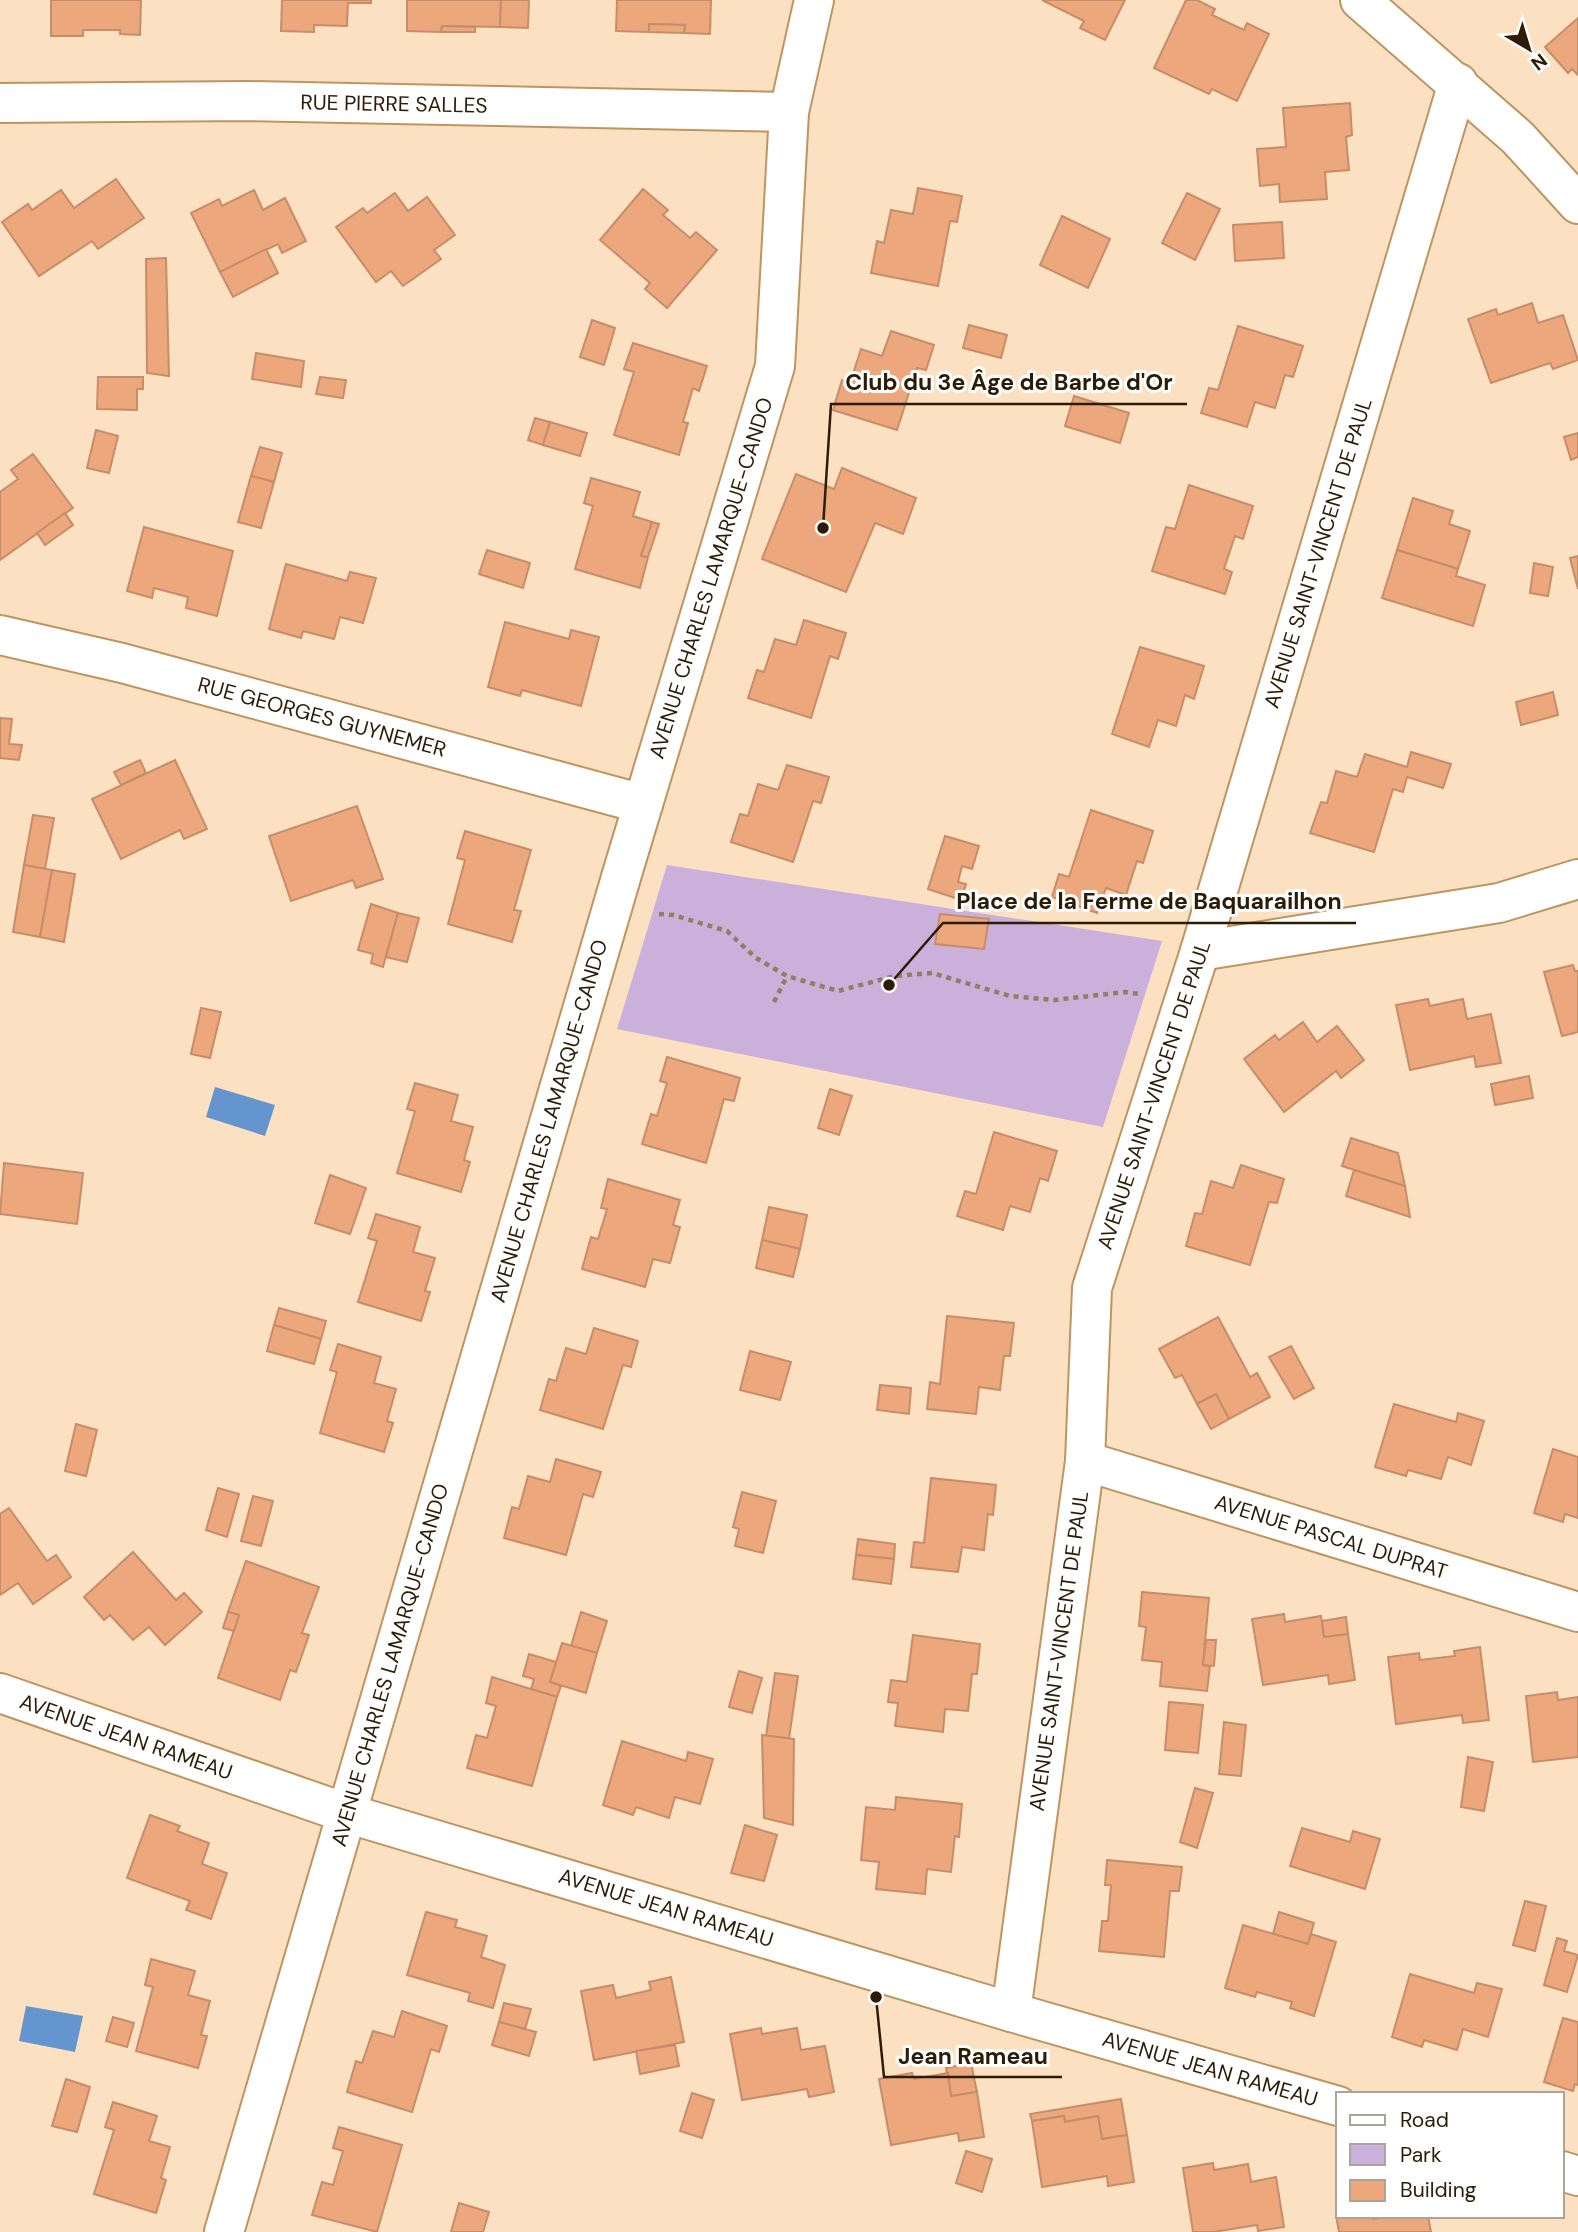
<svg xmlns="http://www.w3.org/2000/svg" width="1578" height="2232" viewBox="0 0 1578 2232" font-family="'DM Sans',sans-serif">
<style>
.green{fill:#cbb0db}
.water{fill:#6495ce}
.building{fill:#eda77c;stroke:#c68d6a;stroke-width:2}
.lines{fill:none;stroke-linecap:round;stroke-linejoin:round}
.street-casing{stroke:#be9561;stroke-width:42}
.path{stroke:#927e63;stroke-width:4.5;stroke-dasharray:5 5;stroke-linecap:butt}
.street{stroke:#fff;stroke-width:38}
.labels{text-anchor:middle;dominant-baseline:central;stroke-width:6;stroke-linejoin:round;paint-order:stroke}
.street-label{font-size:21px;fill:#2c1c06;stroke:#fff}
.leader{fill:none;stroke:#2c1c06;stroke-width:2.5}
.callout-dot{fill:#2c1c06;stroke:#fff;stroke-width:2.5}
.callout-label{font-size:23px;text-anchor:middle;font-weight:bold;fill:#2c1c06;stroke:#fff;stroke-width:6;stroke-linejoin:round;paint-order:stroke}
</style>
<rect width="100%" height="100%" fill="#fbe1c1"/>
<path class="green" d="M667,865L1162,941L1103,1127L617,1029Z"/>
<g class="water">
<path d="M215,1087L275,1105L265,1136L206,1117Z"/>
<path d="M26,2006L83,2016L75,2052L19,2041Z"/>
</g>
<g class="building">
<path d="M51,0H141L140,35L120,34V30H83V36H51Z"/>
<path d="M282,0H371V3H348L347,26L314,25V32L281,31Z"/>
<path d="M407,0H501L500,27L442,26L441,32L407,31Z"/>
<path d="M501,0H529L528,28L500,27Z"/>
<path d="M617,0H711L710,34L684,33L685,25L649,24V32L616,31Z"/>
<path d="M1042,0H1125L1105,40L1080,28L1084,21Z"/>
<path d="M1186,0H1197L1215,9L1212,15L1244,30L1247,23L1269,34L1237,101L1212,89L1209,94L1154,68Z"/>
<path d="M1578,18V75L1572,69L1568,73L1545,47Z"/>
<path d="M649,24L685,25L684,33L649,32Z"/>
<path d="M442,26L475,27V32H441Z"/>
<path d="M1350,103L1352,135L1346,137L1349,170L1325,172L1327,199L1280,202L1279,184L1260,186L1257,149L1286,147L1283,108Z"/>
<path d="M116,179L144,218L98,249L92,241L39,276L2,222L28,204L32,210L61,190L74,208Z"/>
<path d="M918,188L962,196L957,222L950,221L938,286L871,273L877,241L884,243L891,210L913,214Z"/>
<path d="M643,189L668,210L663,215L690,238L696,232L717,250L667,308L645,289L650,283L600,240Z"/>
<path d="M254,190L263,210L285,198L306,241L282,253L278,244L220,272L191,213L219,199L222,206Z"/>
<path d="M395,193L408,211L427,197L455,235L434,250L441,259L403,286L391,271L376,282L336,227L363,208L367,213Z"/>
<path d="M1187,193L1220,209L1195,260L1162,243Z"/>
<path d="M1062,216L1110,239L1088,288L1040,265Z"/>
<path d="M1282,222L1284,258L1235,261L1233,225Z"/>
<path d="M266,249L278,273L233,297L220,272Z"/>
<path d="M166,258L169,376L147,373L146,259Z"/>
<path d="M1532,303L1538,323L1563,315L1578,360L1553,369L1550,363L1491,383L1468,319L1496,309L1498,315Z"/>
<path d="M592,320L615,328L604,365L580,357Z"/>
<path d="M969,325L1007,335L1001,358L963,348Z"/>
<path d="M1238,326L1303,346L1293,377L1285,375L1275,408L1255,402L1247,427L1201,413L1209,388L1218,390Z"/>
<path d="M891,331L934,345L926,370L917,368L897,430L833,410L842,380L850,383L861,349L882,356Z"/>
<path d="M633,343L707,366L699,391L693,388L683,422L688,423L679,455L614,435L634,372L624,369Z"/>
<path d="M256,353L304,361L301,387L252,379Z"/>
<path d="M98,377H143V389H137V410L97,409Z"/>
<path d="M320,377L346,380L343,398L316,394Z"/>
<path d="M1074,396L1129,413L1120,443L1065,426Z"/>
<path d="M535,418L550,422L543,445L528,440Z"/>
<path d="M550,422L587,433L580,456L543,445Z"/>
<path d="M96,430L118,436L109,473L87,468Z"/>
<path d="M1578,433V457L1571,460L1564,437Z"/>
<path d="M260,447L282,453L274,482L251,476Z"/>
<path d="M33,454L73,508L0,560V492L18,479L11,470Z"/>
<path d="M842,468L916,498L903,534L875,523L846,592L762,559L796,474L834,489Z"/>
<path d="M251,476L274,482L261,528L238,522Z"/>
<path d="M591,478L640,492L633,516L652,522L641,556L648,557L640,588L575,569L593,506L584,503Z"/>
<path d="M1189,485L1253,506L1243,539L1235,536L1224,569L1232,572L1225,594L1152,571L1166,527L1175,529Z"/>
<path d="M1413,498L1453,511L1449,524L1470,531L1458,569L1397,550Z"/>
<path d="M65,513L73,525L45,545L37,533Z"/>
<path d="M652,522L659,524L648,557L641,556Z"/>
<path d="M144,527L233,551L217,616L186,608L188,597L154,588L152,598L127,591Z"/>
<path d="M487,550L530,563L523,588L479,574Z"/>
<path d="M1397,550L1458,569L1456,576L1485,585L1473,626L1382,598Z"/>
<path d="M1578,556V589L1570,558Z"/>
<path d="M1534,563L1553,567L1548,596L1530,593Z"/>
<path d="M286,564L347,581L350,572L376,578L363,623L340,617L334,639L303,631L301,638L269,629Z"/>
<path d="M804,620L846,633L838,659L830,656L811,718L748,698L757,670L764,672L775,639L796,645Z"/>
<path d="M505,622L569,639L571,630L599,637L581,706L522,690L520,696L488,687Z"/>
<path d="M1140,647L1204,666L1194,699L1185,695L1176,726L1158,720L1149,747L1112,734Z"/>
<path d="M1553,692L1558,715L1521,725L1516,702Z"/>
<path d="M0,718L12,719L9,744L22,745L19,760L0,758Z"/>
<path d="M1411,752L1451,764L1443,788L1407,777L1403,792L1393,789L1374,852L1310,833L1321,802L1327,803L1336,771L1357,777L1365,754L1407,767Z"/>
<path d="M140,760L146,773L121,785L114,772Z"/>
<path d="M175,760L207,829L184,839L180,830L121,859L92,799Z"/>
<path d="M787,765L829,777L821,803L813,801L793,862L731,842L740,814L748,816L758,784L778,790Z"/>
<path d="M357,806L383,879L356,888L353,880L291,901L269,836Z"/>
<path d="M1091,810L1153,831L1143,863L1137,861L1126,895L1106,888L1097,913L1052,897L1059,874L1069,877Z"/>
<path d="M33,815L54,818L45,869L24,865Z"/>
<path d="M465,831L531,850L514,910L521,911L512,942L448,924L465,860L457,858Z"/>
<path d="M945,836L979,846L972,869L962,866L958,882L966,884L961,900L928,889Z"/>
<path d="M24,865L52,870L40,937L13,932Z"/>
<path d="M52,870L75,874L64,942L40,937Z"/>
<path d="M371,904L398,913L383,967L371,963L373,954L358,950Z"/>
<path d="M398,913L419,918L407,962L386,957Z"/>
<path d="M940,914L989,919L984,949L935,944Z"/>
<path d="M1573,965L1575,971H1578V1032L1562,1036L1544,972Z"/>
<path d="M1428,999L1430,1006L1463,999L1467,1019L1491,1014L1501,1063L1476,1067L1474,1056L1410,1070L1396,1005Z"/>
<path d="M201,1008L221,1012L210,1058L191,1054Z"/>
<path d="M1303,1022L1317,1042L1337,1026L1364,1060L1341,1078L1336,1071L1284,1112L1244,1059L1275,1035L1279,1040Z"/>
<path d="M667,1057L740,1078L734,1101L724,1099L706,1163L642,1144L651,1114L657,1116L667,1083L660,1081Z"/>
<path d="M1529,1076L1533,1098L1495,1105L1491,1084Z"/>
<path d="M415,1083L458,1095L451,1121L473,1127L464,1160L470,1162L461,1192L397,1173L415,1111L407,1109Z"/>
<path d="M830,1089L852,1096L839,1135L818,1128Z"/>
<path d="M994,1132L1057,1151L1048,1181L1040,1178L1030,1212L1010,1206L1003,1230L957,1216L965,1191L976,1194Z"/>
<path d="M1351,1138L1398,1153L1405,1186L1342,1166Z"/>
<path d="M4,1163L83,1173L77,1224L0,1214Z"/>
<path d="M1241,1165L1284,1179L1277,1203L1269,1202L1250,1265L1186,1246L1195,1213L1202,1214L1211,1181L1233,1188Z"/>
<path d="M1354,1170L1405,1186L1410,1217L1346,1196Z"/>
<path d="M330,1175L366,1188L350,1234L315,1223Z"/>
<path d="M608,1179L680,1200L673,1225L680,1227L670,1263L653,1259L645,1287L582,1269L591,1237L598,1239L607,1209L601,1208Z"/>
<path d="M769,1207L807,1215L800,1249L762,1240Z"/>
<path d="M376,1214L420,1227L413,1252L435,1258L425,1291L430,1292L421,1321L358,1302L377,1241L368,1238Z"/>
<path d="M762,1240L800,1249L793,1277L756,1268Z"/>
<path d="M279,1308L326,1321L321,1339L274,1325Z"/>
<path d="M947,1316L1014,1323L1010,1356H1004L1000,1390L979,1387L976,1414L927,1409L930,1382L940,1384Z"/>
<path d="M1218,1317L1250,1377L1257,1373L1270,1397L1229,1419L1216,1394L1197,1404L1182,1375L1175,1378L1159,1349Z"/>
<path d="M274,1325L321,1339L314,1364L267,1351Z"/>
<path d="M594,1328L638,1341L631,1367L623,1365L603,1429L540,1410L549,1379L556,1381L566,1348L586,1354Z"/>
<path d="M338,1344L381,1357L374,1383L396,1389L387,1421L393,1423L384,1452L320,1433L337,1372L330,1370Z"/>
<path d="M1291,1346L1314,1388L1294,1399L1269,1357Z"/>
<path d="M750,1351L791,1362L780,1400L740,1390Z"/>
<path d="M880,1385L911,1388L909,1414L877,1410Z"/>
<path d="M1216,1394L1229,1419L1211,1429L1197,1404Z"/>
<path d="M1394,1404L1456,1422L1458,1413L1484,1421L1471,1465L1448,1457L1441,1479L1408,1470L1406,1476L1375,1467Z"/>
<path d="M76,1424L97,1430L86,1476L65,1471Z"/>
<path d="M1553,1449L1578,1457V1518L1565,1514L1563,1522L1534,1513Z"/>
<path d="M556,1459L601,1472L593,1497L583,1494L566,1555L504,1538L512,1507L519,1509L528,1476L550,1482Z"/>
<path d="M931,1478L996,1485L993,1515L988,1514L984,1550L962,1547L958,1572L911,1567L914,1542L924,1543Z"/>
<path d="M218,1488L239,1494L227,1537L206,1530Z"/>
<path d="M742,1492L776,1501L763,1553L735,1546L739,1529L733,1527Z"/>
<path d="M253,1496L273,1501L261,1546L241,1541Z"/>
<path d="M9,1508L47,1561L56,1555L71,1577L33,1604L18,1583L0,1595V1514Z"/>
<path d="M858,1539L895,1544L894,1559L856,1555Z"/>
<path d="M133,1552L176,1600L184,1593L202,1612L165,1645L149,1627L133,1640L110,1615L104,1620L84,1597Z"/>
<path d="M856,1555L894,1559L891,1584L853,1579Z"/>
<path d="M246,1561L319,1587L302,1633L309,1635L296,1672L290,1670L280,1700L218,1678L239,1615L228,1612Z"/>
<path d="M1142,1592L1209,1598L1203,1665L1210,1666L1207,1691L1160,1686L1162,1662L1142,1660L1146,1627L1139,1626Z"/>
<path d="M228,1612L239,1615L234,1631L223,1628Z"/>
<path d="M581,1612L607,1621L597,1653L571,1646Z"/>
<path d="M1284,1614L1285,1622L1321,1616L1324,1637L1348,1634L1355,1680L1329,1684L1328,1675L1263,1685L1252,1619Z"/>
<path d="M1346,1617L1348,1634L1324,1637L1322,1621Z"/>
<path d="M913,1635L980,1644L977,1674H972L968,1711L945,1709L943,1732L895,1726L898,1703L888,1702L891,1680L907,1682Z"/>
<path d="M1206,1640H1216L1214,1666L1203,1665Z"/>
<path d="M562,1643L597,1653L586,1693L550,1682Z"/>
<path d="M1480,1647L1489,1720L1463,1723L1462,1715L1396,1724L1388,1657L1419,1653L1420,1660L1455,1656L1454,1651Z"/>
<path d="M529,1654L556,1662L550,1682L561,1686L557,1697L531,1689L534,1679L523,1676Z"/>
<path d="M739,1671L762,1678L752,1713L729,1707Z"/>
<path d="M775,1673L798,1676L789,1739L766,1736Z"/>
<path d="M492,1677L557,1697L532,1786L467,1768L476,1735L487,1738L496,1706L486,1703Z"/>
<path d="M1557,1692L1558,1700L1578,1697V1757L1533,1762L1526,1696Z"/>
<path d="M1169,1702L1203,1705L1198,1753L1165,1750Z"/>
<path d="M1224,1722L1246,1725L1241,1776L1219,1774Z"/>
<path d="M762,1735L794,1739L793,1825L764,1818Z"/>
<path d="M622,1741L686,1761L688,1752L713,1759L700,1804L675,1797L669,1818L636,1807L633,1815L603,1805Z"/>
<path d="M1468,1757L1493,1762L1484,1811L1461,1807Z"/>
<path d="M1195,1788L1213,1793L1197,1848L1180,1842Z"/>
<path d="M896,1797L962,1804L959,1837L955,1836L951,1872L927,1869L925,1894L876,1889L879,1862L861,1860L866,1807L895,1810Z"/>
<path d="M150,1815L180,1826L177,1831L209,1843L202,1864L227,1873L211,1919L186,1910L190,1901L127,1878Z"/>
<path d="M745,1825L777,1835L764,1881L731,1873Z"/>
<path d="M1302,1828L1350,1842L1353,1831L1380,1839L1365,1889L1290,1866Z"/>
<path d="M1107,1860L1182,1867L1179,1891H1170L1164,1957L1099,1951L1102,1921H1108L1111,1885H1105Z"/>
<path d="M1525,1901L1546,1906L1535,1951L1513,1945Z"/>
<path d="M426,1912L457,1920L455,1927L487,1936L481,1957L505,1965L493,2008L468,2001L470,1993L407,1975Z"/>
<path d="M1279,1912L1314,1923L1308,1944L1273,1934Z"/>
<path d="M1243,1925L1308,1944L1311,1934L1336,1942L1314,2016L1290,2008L1292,2002L1257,1992L1255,1997L1225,1988Z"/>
<path d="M1557,1938L1567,1941L1564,1951L1578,1955L1567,1992L1544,1985Z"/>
<path d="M151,1959L195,1971L188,1995L210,2001L201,2035L207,2036L198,2068L136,2051L153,1987L145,1985Z"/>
<path d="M1410,1974L1474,1993L1477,1983L1502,1989L1488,2037L1463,2029L1457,2050L1424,2040L1422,2047L1392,2037Z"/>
<path d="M671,1977L684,2042L594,2060L581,1991L613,1985L616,1998L651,1990L649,1982Z"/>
<path d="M504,2003L531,2009L525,2029L499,2022Z"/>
<path d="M402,2011L447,2026L439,2052L431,2049L412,2112L347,2092L356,2061L362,2063L373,2031L394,2037Z"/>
<path d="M113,2017L134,2023L127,2047L106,2041Z"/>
<path d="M1563,2018L1578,2022V2085L1575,2084L1573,2091L1544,2082Z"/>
<path d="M499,2022L536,2032L529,2056L492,2045Z"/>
<path d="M761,2028L762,2034L797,2028L801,2050L825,2046L834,2092L809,2097L807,2089L742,2100L730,2034Z"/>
<path d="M675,2045L679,2066L640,2074L636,2051Z"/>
<path d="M971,2063L977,2092L951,2096L946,2068Z"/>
<path d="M912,2073L914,2079L948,2073L951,2096L977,2092L984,2137L959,2141L958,2133L891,2145L879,2079Z"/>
<path d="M66,2079L90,2087L77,2132L52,2126Z"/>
<path d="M692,2093L714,2100L702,2138L680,2131Z"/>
<path d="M1121,2099L1127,2135L1102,2139L1098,2116L1065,2122L1064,2116L1032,2121L1030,2114Z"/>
<path d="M113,2102L157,2116L149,2141L170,2147L161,2178L166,2180L156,2213L94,2194L114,2130L105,2127Z"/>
<path d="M1064,2116L1065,2122L1098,2116L1102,2139L1127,2135L1134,2182L1108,2186L1107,2176L1042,2187L1032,2121Z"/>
<path d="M339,2127L402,2145L377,2232L312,2215L322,2182L333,2185L343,2151L333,2148Z"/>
<path d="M966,2151L992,2159L982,2192L956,2183Z"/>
<path d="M1213,2163L1214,2170L1248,2164L1251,2182L1276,2177L1284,2227L1258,2231L1257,2225L1213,2232H1193L1183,2168Z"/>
<path d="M459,2203L489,2212L483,2232H451Z"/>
<path d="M1336,2215L1373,2216V2219L1392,2216H1428L1431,2232H1339Z"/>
</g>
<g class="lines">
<defs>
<g id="street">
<path d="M1360,0L1518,138L1578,204"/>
<path d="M0,103L248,101L789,112"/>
<path d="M0,635L122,663L643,804"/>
<path d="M1200,951L1499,903L1578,879"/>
<path d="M1085,1461L1578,1612"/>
<path d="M0,1693L346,1813L1011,2012L1338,2106"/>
<path d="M1011,2012L1085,1461L1092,1288L1200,951L1458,83"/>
<path d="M1562,2171L1578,2176"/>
<path d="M224,2232L622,874L775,366L789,112L814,0"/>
</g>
</defs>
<use href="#street" class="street-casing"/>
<g class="path">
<path d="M659,914L673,915L727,931L756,958L787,976L838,991L895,976L932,973L1010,996L1054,1000L1125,992L1139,994"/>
<path d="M774,1002L787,976"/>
</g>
<use href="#street" class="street"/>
</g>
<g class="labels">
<g class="street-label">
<text transform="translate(394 104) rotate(1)">RUE PIERRE SALLES</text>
<text transform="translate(1318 553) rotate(-73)">AVENUE SAINT-VINCENT DE PAUL</text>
<text transform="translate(711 578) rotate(-73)">AVENUE CHARLES LAMARQUE-CANDO</text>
<text transform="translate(322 717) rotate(15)">RUE GEORGES GUYNEMER</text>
<text transform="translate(1154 1095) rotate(-72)">AVENUE SAINT-VINCENT DE PAUL</text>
<text transform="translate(549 1121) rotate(-74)">AVENUE CHARLES LAMARQUE-CANDO</text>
<text transform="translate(1331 1537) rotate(17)">AVENUE PASCAL DUPRAT</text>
<text transform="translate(1059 1651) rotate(-82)">AVENUE SAINT-VINCENT DE PAUL</text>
<text transform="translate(390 1665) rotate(-74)">AVENUE CHARLES LAMARQUE-CANDO</text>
<text transform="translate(126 1737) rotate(19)">AVENUE JEAN RAMEAU</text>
<text transform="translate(666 1908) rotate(17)">AVENUE JEAN RAMEAU</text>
<text transform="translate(1210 2069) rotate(16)">AVENUE JEAN RAMEAU</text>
</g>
</g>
<path class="leader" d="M823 528L831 404H1187M889 985L943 923H1356M876 1997L884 2077H1062"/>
<g class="callout-dot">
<circle cx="823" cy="528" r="7"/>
<circle cx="889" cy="985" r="7"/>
<circle cx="876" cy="1997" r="7"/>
</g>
<g class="callout-label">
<text x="1009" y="390">Club du 3e Âge de Barbe d'Or</text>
<text x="1149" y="909">Place de la Ferme de Baquarailhon</text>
<text x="973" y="2064">Jean Rameau</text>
</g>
<rect x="1336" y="2092" width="228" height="126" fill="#ffffff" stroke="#aba49b" stroke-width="2"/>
<rect x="1350" y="2115" width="35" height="10" fill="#ffffff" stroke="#aba49b" stroke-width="2"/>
<text x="1400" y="2127" font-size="21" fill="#2c1c06">Road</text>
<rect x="1350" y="2144" width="35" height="21" fill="#cbb0db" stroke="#aba49b" stroke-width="2"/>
<text x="1400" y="2162" font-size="21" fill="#2c1c06">Park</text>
<rect x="1350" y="2180" width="35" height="21" fill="#eda77c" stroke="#aba49b" stroke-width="2"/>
<text x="1400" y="2197" font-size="21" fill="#2c1c06">Building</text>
<g transform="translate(1529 49) rotate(142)" stroke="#ffffff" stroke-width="5" paint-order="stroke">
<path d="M0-5L12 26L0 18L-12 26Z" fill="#2c1c06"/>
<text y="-10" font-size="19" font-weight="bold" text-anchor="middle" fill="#2c1c06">N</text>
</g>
</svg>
